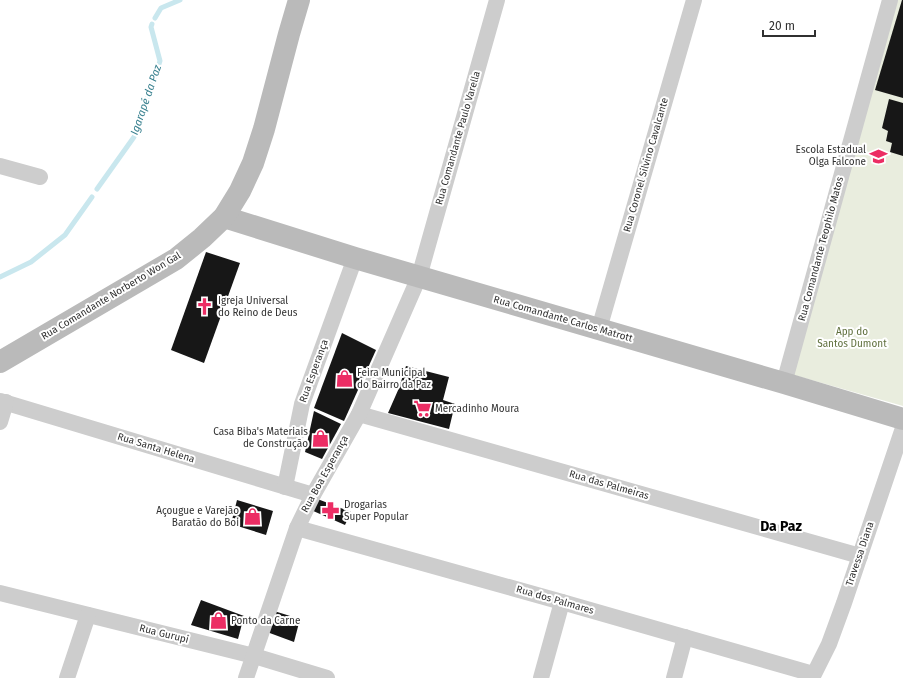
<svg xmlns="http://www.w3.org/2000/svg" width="903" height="678" viewBox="0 0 903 678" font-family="'Fira Sans',sans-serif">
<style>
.green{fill:#e9edde}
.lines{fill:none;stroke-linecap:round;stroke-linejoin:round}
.stream{stroke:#c9e7ee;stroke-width:5}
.building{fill:#171717}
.street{stroke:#cdcdcd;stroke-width:16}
.secondary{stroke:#bababa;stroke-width:22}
.labels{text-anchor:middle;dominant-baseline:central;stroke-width:4;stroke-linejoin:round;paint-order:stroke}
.street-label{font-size:10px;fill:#303030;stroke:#fff}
.poi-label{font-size:10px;fill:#303030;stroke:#fff;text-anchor:start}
.park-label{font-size:10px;fill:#5e6e3b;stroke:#fff}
.water-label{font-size:11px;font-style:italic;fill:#38808f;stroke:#fff}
.district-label{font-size:14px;font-weight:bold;fill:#000;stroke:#fff}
</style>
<rect width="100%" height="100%" fill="#fff"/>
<path class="green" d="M896,0H903V406L787,373Z"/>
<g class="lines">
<g class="stream">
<path d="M155,18L161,8L180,0"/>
<path d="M97,189L134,137L160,61L151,27L152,24"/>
<path d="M0,277L31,262L65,235L92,197"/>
</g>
</g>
<g class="building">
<path d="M902,0H903V98L875,90Z"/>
<path d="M889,99L903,103V156L890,152L892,143L886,141L888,131L882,128Z"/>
<path d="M206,252L240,263L204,363L171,350Z"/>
<path d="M342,333L376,350L344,421L314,408Z"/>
<path d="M406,366L449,377L443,400L455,404L449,429L388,413L399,388Z"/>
<path d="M314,411L341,424L322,459L305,452Z"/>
<path d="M315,498L351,512L345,525L311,510Z"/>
<path d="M237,500L273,511L266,535L231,524Z"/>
<path d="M201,600L244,616L238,639L191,625Z"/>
<path d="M274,611L300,619L294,642L267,632Z"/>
</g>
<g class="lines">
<g class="street">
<path d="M0,166L40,177"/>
<path d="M599,329L694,0"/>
<path d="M784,383L890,0"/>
<path d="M0,401L313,495"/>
<path d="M359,414L860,556"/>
<path d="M0,422L6,402"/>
<path d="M285,487L302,404L355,258"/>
<path d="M297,528L562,602L813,674"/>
<path d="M0,593L254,656L327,678"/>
<path d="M67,678L88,615"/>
<path d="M246,678L297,528L313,495L359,414L419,277L497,0"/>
<path d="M541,678L562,602"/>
<path d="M674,678L685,637"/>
<path d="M812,678L829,644L844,603L903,428"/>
</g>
<g class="secondary">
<path d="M224,217L355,258L784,383L903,419"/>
<path d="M0,362L176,259L202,238L224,217L240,191L253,163L264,129L289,34L299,0"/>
</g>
</g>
<defs>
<symbol id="school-bare" viewBox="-9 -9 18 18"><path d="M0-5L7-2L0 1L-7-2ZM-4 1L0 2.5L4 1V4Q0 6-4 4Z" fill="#ec2d64" stroke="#fff" stroke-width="2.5" paint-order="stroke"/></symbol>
<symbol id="church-bare" viewBox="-9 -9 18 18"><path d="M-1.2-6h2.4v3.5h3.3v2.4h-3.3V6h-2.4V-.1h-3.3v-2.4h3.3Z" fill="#ec2d64" stroke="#fff" stroke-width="2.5" paint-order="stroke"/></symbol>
<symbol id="shop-bare" viewBox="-9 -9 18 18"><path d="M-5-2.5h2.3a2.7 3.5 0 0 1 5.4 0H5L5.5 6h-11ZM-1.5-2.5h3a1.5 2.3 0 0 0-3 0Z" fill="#ec2d64" stroke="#fff" stroke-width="2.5" paint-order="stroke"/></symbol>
<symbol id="supermarket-bare" viewBox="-9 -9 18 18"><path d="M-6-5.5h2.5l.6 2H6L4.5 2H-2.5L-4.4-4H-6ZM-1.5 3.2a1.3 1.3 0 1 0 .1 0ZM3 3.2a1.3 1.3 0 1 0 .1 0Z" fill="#ec2d64" stroke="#fff" stroke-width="2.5" paint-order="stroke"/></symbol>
<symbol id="pharmacy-bare" viewBox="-9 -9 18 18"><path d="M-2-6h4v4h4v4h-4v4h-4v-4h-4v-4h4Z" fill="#ec2d64" stroke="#fff" stroke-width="2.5" paint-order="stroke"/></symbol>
</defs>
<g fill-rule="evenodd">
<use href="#school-bare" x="866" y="144" width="25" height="25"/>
<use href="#church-bare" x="192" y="294" width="25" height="25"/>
<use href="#shop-bare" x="332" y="366" width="25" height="25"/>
<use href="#supermarket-bare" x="410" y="396" width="25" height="25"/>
<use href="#shop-bare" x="308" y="426" width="25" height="25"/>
<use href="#pharmacy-bare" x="318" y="498" width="25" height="25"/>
<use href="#shop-bare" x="240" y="504" width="25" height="25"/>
<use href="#shop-bare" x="206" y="608" width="25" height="25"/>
</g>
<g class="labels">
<g class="street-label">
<text transform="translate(458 138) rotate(-74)">Rua Comandante Paulo Varella</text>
<text transform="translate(646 165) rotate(-74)">Rua Coronel Silvino Cavalcante</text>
<text transform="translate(821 249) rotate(-75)">Rua Comandante Teophilo Matos</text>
<text transform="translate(111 296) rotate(-31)">Rua Comandante Norberto Won Gal</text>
<text transform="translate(563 319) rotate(16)">Rua Comandante Carlos Matrott</text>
<text transform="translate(314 371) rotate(-70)">Rua Esperança</text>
<text transform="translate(156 448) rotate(17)">Rua Santa Helena</text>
<text transform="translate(325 474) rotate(-61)">Rua Boa Esperança</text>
<text transform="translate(609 485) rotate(16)">Rua das Palmeiras</text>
<text transform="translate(860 554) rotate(-71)">Travessa Diana</text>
<text transform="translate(555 600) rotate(16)">Rua dos Palmares</text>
<text transform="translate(164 634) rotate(14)">Rua Gurupi</text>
</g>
<g class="poi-label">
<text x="866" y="150" text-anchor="end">Escola Estadual<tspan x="866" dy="12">Olga Falcone</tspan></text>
<text x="218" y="301">Igreja Universal<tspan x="218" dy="12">do Reino de Deus</tspan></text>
<text x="357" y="373">Feira Municipal<tspan x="357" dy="12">do Bairro da Paz</tspan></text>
<text x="435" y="409">Mercadinho Moura</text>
<text x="308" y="432" text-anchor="end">Casa Biba's Materiais<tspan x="308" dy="12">de Construção</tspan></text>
<text x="344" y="505">Drogarias<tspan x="344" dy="12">Super Popular</tspan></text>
<text x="239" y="511" text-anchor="end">Açougue e Varejão<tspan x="239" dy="12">Baratão do Boi</tspan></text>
<text x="231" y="621">Ponto da Carne</text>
</g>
<g class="park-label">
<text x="852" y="332">App do<tspan x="852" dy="12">Santos Dumont</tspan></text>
</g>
<g class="water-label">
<text transform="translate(146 100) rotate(-71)">Igarapé da Paz</text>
</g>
<g class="district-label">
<text x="781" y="526">Da Paz</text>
</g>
</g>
<path d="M763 30v6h52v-6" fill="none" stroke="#303030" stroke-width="2"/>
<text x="769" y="30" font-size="12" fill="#303030" stroke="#ffffff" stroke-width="3" paint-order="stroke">20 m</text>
</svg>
